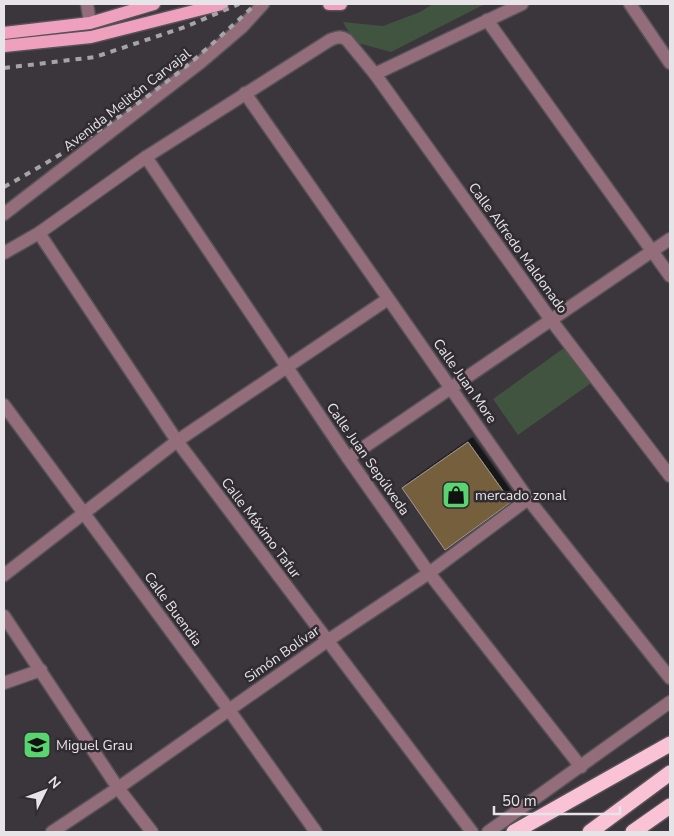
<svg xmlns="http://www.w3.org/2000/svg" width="674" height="836" viewBox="0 0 674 836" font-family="'Nunito Sans',sans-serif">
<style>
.green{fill:#41543f}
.building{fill:#765e3e;stroke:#a19b94;filter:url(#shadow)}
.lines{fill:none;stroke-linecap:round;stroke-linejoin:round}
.minor-casing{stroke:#565257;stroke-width:15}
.major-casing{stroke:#565257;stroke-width:15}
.highway-casing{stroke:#565257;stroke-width:18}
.minor{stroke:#936d7a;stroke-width:12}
.major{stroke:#eea0bc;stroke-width:12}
.highway{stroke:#fac2d5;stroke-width:15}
.rail{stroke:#a7a4a7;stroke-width:4;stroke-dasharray:6 6;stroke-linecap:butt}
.labels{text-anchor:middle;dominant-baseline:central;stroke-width:5;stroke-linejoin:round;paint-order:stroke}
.street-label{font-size:14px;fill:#e7e4e7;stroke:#302c31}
.poi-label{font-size:14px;fill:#e7e4e7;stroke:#302c31;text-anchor:start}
</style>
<defs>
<filter id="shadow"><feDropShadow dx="4.5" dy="-4.5" stdDeviation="0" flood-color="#0009"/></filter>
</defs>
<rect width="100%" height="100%" fill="#3a363b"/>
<g class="green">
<path d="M433,4H485L391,52L354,42L343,22L383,26L420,12Z"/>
<path d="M568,345L594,381L518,435L493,399Z"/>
</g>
<path class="building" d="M468,442L511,502L445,550L402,488Z"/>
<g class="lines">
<defs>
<g id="minor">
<path d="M87,4L90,23"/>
<path d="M630,4L670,63"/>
<path d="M487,20L670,276"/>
<path d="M375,74L522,4"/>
<path d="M245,93L528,499L670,678"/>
<path d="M146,157L348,458L429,573L581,767"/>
<path d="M4,214L201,62L242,27L263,4"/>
<path d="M39,233L177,441L472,832"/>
<path d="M4,253L39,233L146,157L330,40C337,37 341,36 347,40L375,74L551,320L670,476"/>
<path d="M4,405L229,710L316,832"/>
<path d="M348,458L670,239"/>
<path d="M4,575L177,441L388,299"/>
<path d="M4,616L118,788L152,832"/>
<path d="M4,683L41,670"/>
<path d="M52,832L118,788L327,641L429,573L528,499"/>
<path d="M488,832L670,702"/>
</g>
<g id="major">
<path d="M329,4H341"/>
<path d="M4,33L90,23L154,4"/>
<path d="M4,46L91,37L222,4"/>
</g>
<g id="highway">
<path d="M514,832L670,744"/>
<path d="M590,832L670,773"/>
<path d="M633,832L670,806"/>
</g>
</defs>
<use href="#minor" class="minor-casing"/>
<use href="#major" class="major-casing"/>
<use href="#highway" class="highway-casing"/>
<use href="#minor" class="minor"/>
<use href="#major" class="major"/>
<use href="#highway" class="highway"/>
<g class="rail">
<path d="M4,68L95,57L185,27L239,4"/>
<path d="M4,187C58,157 112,124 161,86C195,61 225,32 256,4"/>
</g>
</g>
<defs>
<symbol id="shop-square" viewBox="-11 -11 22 22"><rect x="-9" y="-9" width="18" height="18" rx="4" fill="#59d56f" stroke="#302c31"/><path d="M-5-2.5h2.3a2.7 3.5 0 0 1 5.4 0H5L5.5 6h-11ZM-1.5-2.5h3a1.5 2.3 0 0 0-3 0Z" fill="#111"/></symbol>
<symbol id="school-square" viewBox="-11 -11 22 22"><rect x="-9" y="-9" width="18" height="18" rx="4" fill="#59d56f" stroke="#302c31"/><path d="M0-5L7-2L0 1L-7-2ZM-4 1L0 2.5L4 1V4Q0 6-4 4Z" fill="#111"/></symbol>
</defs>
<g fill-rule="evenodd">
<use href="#shop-square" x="440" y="479" width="32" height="32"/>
<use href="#school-square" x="21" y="729" width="32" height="32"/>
</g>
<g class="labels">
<g class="street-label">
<text transform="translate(127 100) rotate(-38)">Avenida Melitón Carvajal</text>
<text transform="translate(518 248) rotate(54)">Calle Alfredo Maldonado</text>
<text transform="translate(465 381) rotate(55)">Calle Juan More</text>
<text transform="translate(368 459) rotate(55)">Calle Juan Sepúlveda</text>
<text transform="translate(261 528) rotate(53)">Calle Máximo Tafur</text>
<text transform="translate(173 609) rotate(54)">Calle Buendia</text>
<text transform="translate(282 654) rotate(-35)">Simón Bolívar</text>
</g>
<g class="poi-label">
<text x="475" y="495">mercado zonal</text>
<text x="56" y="745">Miguel Grau</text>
</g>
</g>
<rect width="674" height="836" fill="none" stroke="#e7e4e7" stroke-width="10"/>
<g transform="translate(45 791) rotate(48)" stroke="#302c31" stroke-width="4" paint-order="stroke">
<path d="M0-4L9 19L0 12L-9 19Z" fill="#e7e4e7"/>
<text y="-8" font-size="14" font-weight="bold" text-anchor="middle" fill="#e7e4e7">N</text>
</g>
<path d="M494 806v8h126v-8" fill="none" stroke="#e7e4e7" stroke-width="2.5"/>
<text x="502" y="806" font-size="15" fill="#e7e4e7" stroke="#302c31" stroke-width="4" paint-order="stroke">50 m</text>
</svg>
